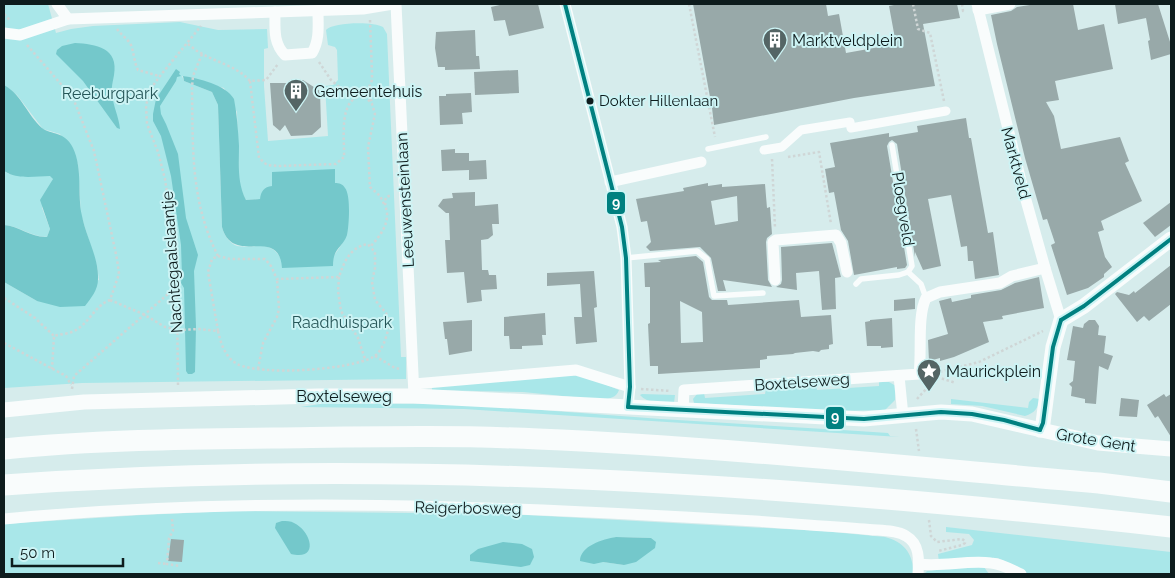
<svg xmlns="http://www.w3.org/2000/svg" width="1175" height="578" viewBox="0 0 1175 578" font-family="Raleway,sans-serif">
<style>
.green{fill:#a9e7e9;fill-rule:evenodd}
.water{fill:#74c8cb}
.building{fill:#98a9a9;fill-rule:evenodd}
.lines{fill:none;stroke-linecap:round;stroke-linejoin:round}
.path{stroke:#cfd6d6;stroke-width:2.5;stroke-dasharray:2.5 2.5;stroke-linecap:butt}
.service{stroke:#f9fcfc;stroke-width:5.5}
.pedestrian{stroke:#f9fcfc;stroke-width:9}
.minor{stroke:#f9fcfc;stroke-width:11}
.tertiary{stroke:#f9fcfc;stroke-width:15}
.motorway{stroke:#f9fcfc;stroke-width:21}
.bus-1-casing{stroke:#cdf4f5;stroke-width:8}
.bus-1{stroke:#008080;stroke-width:4}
.bus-dot{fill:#0e1c1d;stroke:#cdf4f5;stroke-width:2}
.labels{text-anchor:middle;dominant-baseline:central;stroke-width:4;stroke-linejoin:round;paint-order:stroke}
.bus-label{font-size:15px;fill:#0e1c1d;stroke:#cdf4f5;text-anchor:start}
.poi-label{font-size:16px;fill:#0e1c1d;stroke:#cdf4f5;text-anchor:start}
.park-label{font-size:16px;fill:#265658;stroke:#cdf4f5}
.street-label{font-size:16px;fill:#0e1c1d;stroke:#cdf4f5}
.line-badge{stroke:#cdf4f5;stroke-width:2}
.badge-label{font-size:14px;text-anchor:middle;font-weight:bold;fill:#fff}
</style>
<rect width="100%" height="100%" fill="#d6ecec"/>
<g class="green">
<path d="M4,4H48L56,33L71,29L93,26L180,22L218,30L267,29L268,48L264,49V86L268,141L328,136L325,86L333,85L338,80L337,50L335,47L328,45L326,30C332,22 374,21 383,27L387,34L401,357H406V379L82,383L4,388V282L37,301L99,280L97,266L81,215L78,164L60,134L43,129L17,95L4,85ZM182,76L224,88L237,112L239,180L241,190L246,200L260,199L272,186V172L335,183L342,244L333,257V266L281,259C270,239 255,249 237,246C229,243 224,235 222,227L218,105L212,92L184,81Z"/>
<path d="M4,171L9,174L51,176L53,179L42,208L50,229L47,237C32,237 19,226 4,225Z"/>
<path d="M576,375L587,377L619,390C616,398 610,398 603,400L523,392L432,390V386Z"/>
<path d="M879,382H889L896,386L895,400L885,410L841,411L694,403L693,399L697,394L704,393L705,398L765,394L766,389L816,386L817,390L879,386Z"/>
<path d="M642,394L675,395L674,403C662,402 648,404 640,395Z"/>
<path d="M1033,398L1040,399C1038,408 1035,413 1025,416L982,406L951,404V399L1028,408L1029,402Z"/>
<path d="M327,403L460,404L661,419L858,431L888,433L890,436L900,437L464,409L300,407Z"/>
<path d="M232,511L506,514L822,531L885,537C904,542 914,554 913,574H4V524L142,515ZM616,537L651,538L624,565L603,562L596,544Z"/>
<path d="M946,527L1171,552V574H1004L1016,567L998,558L939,562L938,554L972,545L974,540L969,534L946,532Z"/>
<path d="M974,566L984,567L989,574H924L927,571Z"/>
</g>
<g class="water">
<path d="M75,43C96,44 119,48 114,75C113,81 111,88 112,94C113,106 119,117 120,129L117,128L83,81L56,54L57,50L62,46Z"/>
<path d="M176,69L180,72L179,74L181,76L177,77L176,81L160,106L161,114L166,124L178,154L186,218L198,255L194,271L196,327L195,372L192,374H188L186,371L184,288L181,283L182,276L181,245L171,176L161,136L153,121V114L156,99Z"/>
<path d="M183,76C198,78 226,85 234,99C237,114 238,130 239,146C239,164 237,183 246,200L260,199C261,191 264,187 272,186V172L335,169V183C339,183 343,184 345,188C351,195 349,226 347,235C342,249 333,247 333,266L282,268C279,225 233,267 222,227L218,105L212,92L184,81Z"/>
<path d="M4,85C22,95 27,115 42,128C51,135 65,131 73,148C83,169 77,194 82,216C86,237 99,258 98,279C98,290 91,298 85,306L60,307L37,301L4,282V225C19,226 32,238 47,237L50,229L40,200L53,179L50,176C35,176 18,180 4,171Z"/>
<path d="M282,521C286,521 291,521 294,523C311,531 320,561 291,554L275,528L276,523Z"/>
<path d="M616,537L651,538L656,542L655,548L636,562L624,565L603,562L594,564L580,561C580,546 603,539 616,537Z"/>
<path d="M503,542L522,544L532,549L534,557L530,565L521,567L470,561V555L478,549Z"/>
</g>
<g class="building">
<path d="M504,4H538L544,28L509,36L505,20L494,21L491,7Z"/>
<path d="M693,4H826L828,16L839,14L846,53L896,44L889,6L899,4H957L960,18L923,24L935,86L854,98L714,125L712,108Z"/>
<path d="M1036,4H1073L1078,30L1104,24L1113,69L1055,81L1059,100L1046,102L1054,116L1061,149L1120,137L1129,161L1125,163L1142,201L1101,221L1104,230L1098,232L1105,257L1112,267L1104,274V277L1088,288L1067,295L1051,245L1055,243L1047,219L1043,220L1025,158L997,44L991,15L1011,11L1017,7Z"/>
<path d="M1115,4H1158L1171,45V54L1151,60L1148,41L1150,40L1146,18L1118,24Z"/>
<path d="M475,30L476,56H479L480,69L445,70V67H438L435,48L436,32Z"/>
<path d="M518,70L519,93L475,95L474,72Z"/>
<path d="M295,80H303L320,91L321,127L312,135L291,136L285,125L280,131L273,125L270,83H295Z"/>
<path d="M471,93L472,112L462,113L463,124L440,125L439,96H446V94Z"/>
<path d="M966,118L969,138H971L988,233L993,232L999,275L975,279L973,261H968L967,246L961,247L951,195L928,199L941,266L923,270L915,252V257L897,144L892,140L889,142L887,146L907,265L905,268L897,269V267L854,275L848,241L841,230L834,192L829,193L825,169L835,167L830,143L889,133V137L906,134L918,132L917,126Z"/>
<path d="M455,149V153H469V161L486,160L487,179L469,180V170L442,171L441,150Z"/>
<path d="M708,183V186L722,184V187L765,184L767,208L770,207L772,234L767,238L766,242L768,280L772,287L723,280L726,291H718L711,258L700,247L650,251L646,247L651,242L647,221L641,222L636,199L684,191L683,188ZM737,196L738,221L715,225L711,201Z"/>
<path d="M475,192V206L498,204L499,224H492L493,235L488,239L481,240L482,270H488L489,275H496L497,289L481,290L482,301L467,303L464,272L447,273L445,240H450L449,213H446L438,206L443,199L453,198L452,193Z"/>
<path d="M1171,202V225L1155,237L1143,223Z"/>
<path d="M832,243L841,277L835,278L836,309L822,310L819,271L796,273L797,290L776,287L781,284L782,280L781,247Z"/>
<path d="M696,256L703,262L709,297L712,300H727L728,305L799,300L801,317L831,315L833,344L829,345V349L821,350L819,352L813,351L795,353L793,354L767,356V359L760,360V368L658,374V366H650L648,324L650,323V287H645L644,263L661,262L658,260ZM680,301L702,312L703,342L681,343Z"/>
<path d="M1171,265V304L1149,321L1144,316L1137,322L1115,294L1117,292L1129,295L1134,291L1135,293Z"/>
<path d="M594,271L597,307L594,308L597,342L576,344L574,317H582L580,284L547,286V273Z"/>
<path d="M1039,277L1044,308L1002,316L1003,319L983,322L989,342L954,357L940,361V358L929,361L928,340L948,334L939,301L951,298L952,302L971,298V295L1001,290L1015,283Z"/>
<path d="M915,298V309L894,311V300Z"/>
<path d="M545,313L546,335H542L543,345L522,346V349H510L509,336H504V317Z"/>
<path d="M892,318L893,347L881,348V346H867L865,322L870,321V320Z"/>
<path d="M472,320V351L449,355L447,339H445L443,322Z"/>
<path d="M1089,320H1095L1099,326L1098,335L1106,336L1104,353L1113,356L1108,370L1099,366L1096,404L1085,403V399L1071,396L1072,387L1069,384L1073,381L1075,361L1067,360L1073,326L1083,328L1084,324Z"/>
<path d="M1164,394L1166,397L1171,394V437L1158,416L1155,418L1147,405Z"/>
<path d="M1121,398L1139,400L1137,417L1119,416Z"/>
<path d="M171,539L184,540L182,562L168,561Z"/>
</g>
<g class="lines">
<g class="path">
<path d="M689,4L715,137"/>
<path d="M913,4L918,29L930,33L944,101"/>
<path d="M962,4L963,11L965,10"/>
<path d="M4,14L10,20"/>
<path d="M370,20L372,73V80L368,90L372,103"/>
<path d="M117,29C121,35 127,38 131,45C134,53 134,62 138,70L159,76"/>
<path d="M188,44C192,47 196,51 201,53C217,63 237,66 250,81L266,80L278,64"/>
<path d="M27,45L73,98L94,151L117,259L119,274L110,300C94,306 89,324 74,331C68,334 61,334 54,336L52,369"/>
<path d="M319,62L331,80L350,96H359"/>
<path d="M250,81L259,158L267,165L278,166L336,164L344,157C345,141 337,95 365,96L372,104L375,114L368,147L370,187L380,196L384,204"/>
<path d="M788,157L819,152L831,224"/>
<path d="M772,159L775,228"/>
<path d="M218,256L230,259H265L271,266L277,279L339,277C344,262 350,247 368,244L370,247C378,238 388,227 387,213C386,207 384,203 386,197L392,195"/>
<path d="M339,277L338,291L341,311L358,338L365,359"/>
<path d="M4,298L35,318L54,336"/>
<path d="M110,300L143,314L165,327L178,330L199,329L218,331L208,272L212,259L218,256C190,201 193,147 192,87L193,76L202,54"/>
<path d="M218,331C221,344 225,357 237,364C261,376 350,370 373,357C384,351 387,333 390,323L386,313L375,300L372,282L375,268V252L370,247"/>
<path d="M4,343L66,376L71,385"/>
<path d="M375,356L395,368L400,369"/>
<path d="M258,369L263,343L277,317L279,309L277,279"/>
<path d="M935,373L979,362L1043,331"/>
<path d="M937,377L956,383"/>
<path d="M178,385L177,299L169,206L165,179L158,152L147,124L146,105L152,87L160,76L201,26"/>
<path d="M72,389L74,376L176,287"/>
<path d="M641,389L671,391"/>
<path d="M917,399L937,377L936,373"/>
<path d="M916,429L919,451"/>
<path d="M172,519L173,531L169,538L167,564L180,566"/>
<path d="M929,520L931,536L937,542L962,539L965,541V543L962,545L938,551"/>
<path d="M158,563L167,564"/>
</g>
<g class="service">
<path d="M708,149L766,137"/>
<path d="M626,258L697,251L707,259L714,296L763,293"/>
<path d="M908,272L921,284L926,298"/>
<path d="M856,284L861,279L899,275L908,272L912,266L892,145"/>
</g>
<path class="pedestrian" d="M764,150L782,147L801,130L850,122L851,128L946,111"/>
<g class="minor">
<path d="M57,4L68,19"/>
<path d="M396,4L414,396"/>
<path d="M565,4L622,227L626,258L630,387L628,407"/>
<path d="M977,4L1024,193L1045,268L1061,320"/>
<path d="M978,10L1010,4"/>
<path d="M275,12C275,28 273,43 285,55L312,53C320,40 318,25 318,11"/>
<path d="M4,33L20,35L68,19L363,9L393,4"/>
<path d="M610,182L701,162"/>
<path d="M775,280L773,242L776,240L836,235L841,243L847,272"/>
<path d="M899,376L903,416"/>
<path d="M414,384L576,370L630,387"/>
<path d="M683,410L684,390L919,374C922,353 917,316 926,298L940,292L1000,283L1012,276L1045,268"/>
<path d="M4,519C253,495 505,506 755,521C792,524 828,526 864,529C877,531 895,529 906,536C920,544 919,560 918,574"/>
<path d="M919,564C943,567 967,560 991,563C1002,564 1012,570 1021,574"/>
</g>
<g class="tertiary">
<path d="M4,410L84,402L318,396H414L864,419L941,412L972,414L1098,443L1171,449"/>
<path d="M1040,430L1043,423L1053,347L1061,320L1084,306L1171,239"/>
</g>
<g class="motorway">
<path d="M4,449C94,440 183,439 273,438C362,437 450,435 538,439C725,447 912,467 1099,483L1171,492"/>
<path d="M4,485C394,457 783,484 1171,527"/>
</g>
<defs>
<g id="bus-1">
<path d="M565,4L622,227L626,258L630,387L628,407"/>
<path d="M1061,320L1084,306L1171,239"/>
<path d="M628,407L864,419L941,412L972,414L1004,420L1040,430"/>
<path d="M1040,430L1043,423L1053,347L1061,320"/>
</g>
</defs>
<use href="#bus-1" class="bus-1-casing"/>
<use href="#bus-1" class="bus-1"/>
</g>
<defs>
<symbol id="building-pin" viewBox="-11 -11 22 30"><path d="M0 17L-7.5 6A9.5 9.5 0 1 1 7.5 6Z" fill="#546565" stroke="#cdf4f5"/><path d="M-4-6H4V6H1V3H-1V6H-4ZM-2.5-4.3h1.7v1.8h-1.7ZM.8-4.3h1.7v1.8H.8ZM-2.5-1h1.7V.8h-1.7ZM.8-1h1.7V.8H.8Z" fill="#fff"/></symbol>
<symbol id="sight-pin" viewBox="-11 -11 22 30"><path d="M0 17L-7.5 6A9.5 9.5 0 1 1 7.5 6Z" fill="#546565" stroke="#cdf4f5"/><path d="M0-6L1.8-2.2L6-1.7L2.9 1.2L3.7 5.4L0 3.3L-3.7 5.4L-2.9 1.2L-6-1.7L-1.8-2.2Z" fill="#fff"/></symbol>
</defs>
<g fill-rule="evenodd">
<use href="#building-pin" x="761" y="26" width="28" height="38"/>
<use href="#building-pin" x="282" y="77" width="28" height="38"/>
<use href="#sight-pin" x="915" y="357" width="28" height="38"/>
</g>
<circle class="bus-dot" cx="590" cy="101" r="4.5"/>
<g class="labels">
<g class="bus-label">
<text x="599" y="101">Dokter Hillenlaan</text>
</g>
<g class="poi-label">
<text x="792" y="40">Marktveldplein</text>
<text x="314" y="91">Gemeentehuis</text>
<text x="946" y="371">Maurickplein</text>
</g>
<g class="park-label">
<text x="110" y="93">Reeburgpark</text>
<text x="342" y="322">Raadhuispark</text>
</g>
<g class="street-label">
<text transform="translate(1016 163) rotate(75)">Marktveld</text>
<text transform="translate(405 200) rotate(-93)">Leeuwensteinlaan</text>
<text transform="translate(903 209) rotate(81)">Ploegveld</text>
<text transform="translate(172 262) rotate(-94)">Nachtegaalslaantje</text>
<text transform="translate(802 382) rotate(-4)">Boxtelseweg</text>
<text x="344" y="396">Boxtelseweg</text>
<text transform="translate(1096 440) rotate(9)">Grote Gent</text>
<text transform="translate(468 508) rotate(1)">Reigerbosweg</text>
</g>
</g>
<g class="line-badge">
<rect x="606" y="191" width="20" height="24" rx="5" fill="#008080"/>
<rect x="825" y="406" width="20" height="24" rx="5" fill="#008080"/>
</g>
<g class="badge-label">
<text x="616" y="208">9</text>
<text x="835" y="422">9</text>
</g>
<rect width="1175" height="578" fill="none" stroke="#0e1c1d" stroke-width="10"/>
<path d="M12 558v8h111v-8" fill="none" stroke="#0e1c1d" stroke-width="2.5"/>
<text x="20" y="558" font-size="15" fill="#0e1c1d" stroke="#cdf4f5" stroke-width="4" paint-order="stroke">50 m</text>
</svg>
